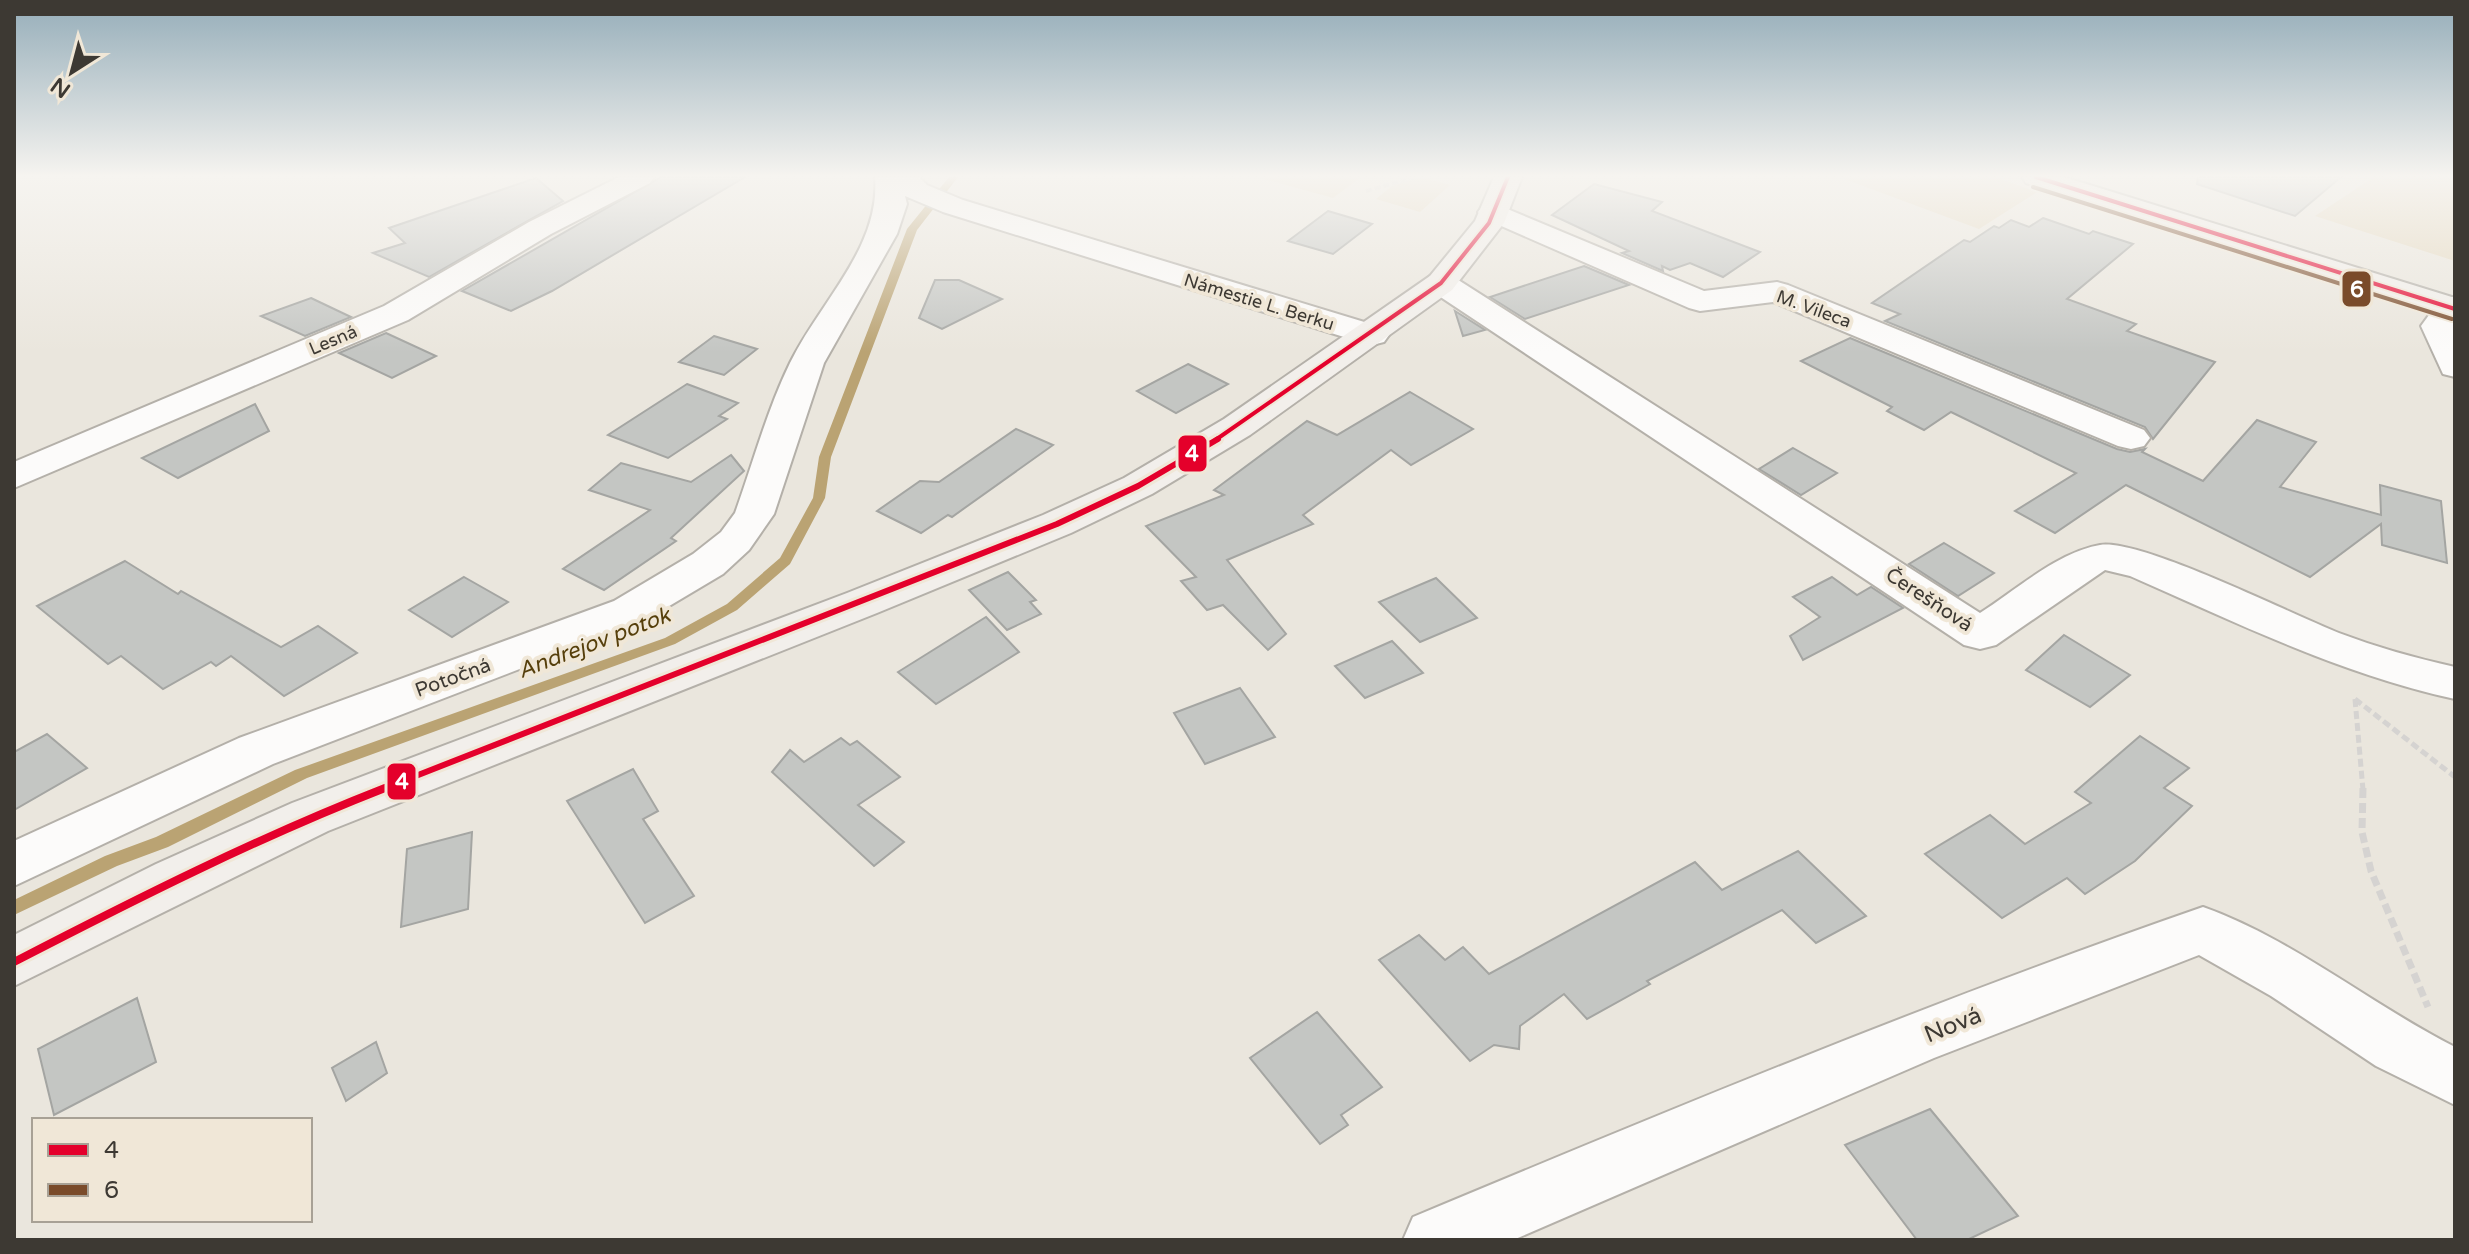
<svg xmlns="http://www.w3.org/2000/svg" width="2469" height="1254" viewBox="0 0 2469 1254" font-family="'Varela Round',sans-serif">
<style>
.green{fill:#e4d8bf}
.lines{fill:none;stroke-linecap:round;stroke-linejoin:round}
.stream{fill:#baa373;fill-rule:evenodd}
.building{fill:#c4c6c3;stroke:#a4a5a2;stroke-width:2}
.street-casing{stroke:#b4b0a9;stroke-width:4}
.secondary-casing{stroke:#b4b0a9;stroke-width:4}
.path-far2{stroke:#d5d3d1;stroke-width:4;stroke-dasharray:6 3;stroke-linecap:butt}
.path-far1{stroke:#d5d3d1;stroke-width:5;stroke-dasharray:8 4;stroke-linecap:butt}
.path{stroke:#d5d3d1;stroke-width:7;stroke-dasharray:10 5;stroke-linecap:butt}
.street{fill:#fcfbfa;fill-rule:evenodd}
.secondary{fill:#f2efeb;fill-rule:evenodd}
.bus-1-far2-casing{stroke:#f0e7d7;stroke-width:8}
.bus-1-far1-casing{stroke:#f0e7d7;stroke-width:12}
.bus-1-casing{stroke:#f0e7d7;stroke-width:14}
.bus-2-casing{stroke:#f0e7d7;stroke-width:8}
.bus-1-far2{stroke:#e4002b;stroke-width:4}
.bus-1-far1{stroke:#e4002b;stroke-width:6}
.bus-1{stroke:#e4002b;stroke-width:8}
.bus-2{stroke:#7a4b2a;stroke-width:4}
.labels{text-anchor:middle;dominant-baseline:central;stroke-width:8;stroke-linejoin:round;paint-order:stroke}
.far-street-label{font-size:18px;fill:#3d3933;stroke:#f0e7d7}
.street-label{font-size:20px;fill:#3d3933;stroke:#f0e7d7}
.water-label{font-size:22px;font-style:italic;fill:#563f0b;stroke:#f0e7d7}
.near-street-label{font-size:24px;fill:#3d3933;stroke:#f0e7d7}
.line-badge{stroke:#f0e7d7;stroke-width:3}
.badge-label{font-size:22px;text-anchor:middle;font-weight:bold;fill:#fff}
</style>
<rect width="100%" height="100%" fill="#eae6dd"/>
<g class="green">
<path d="M1257,177H1361L1333,198Z"/>
<path d="M1421,177L1450,185L1420,212L1376,199L1392,186Z"/>
<path d="M1839,177H1995L2037,192L1979,229Z"/>
<path d="M2374,177H2455V261L2315,216Z"/>
</g>
<g class="lines">
<path class="stream" d="M949,177H958L917,230L831,457L825,498L790,564L737,610L675,644L307,778L168,847L117,866L14,915V900L105,856L156,837L295,770L665,638L727,604L780,558L813,498L819,457L907,229Z"/>
</g>
<g class="building">
<path d="M661,177H745L552,291L511,311L462,291Z"/>
<path d="M2198,177H2341L2295,216L2197,184Z"/>
<path d="M536,178L563,201L429,277L373,253L405,243L389,228Z"/>
<path d="M1594,184L1662,202L1652,211L1760,252L1723,277L1690,263L1670,270L1662,266L1663,271L1622,253L1629,251L1552,215Z"/>
<path d="M1328,211L1372,224L1333,254L1288,241Z"/>
<path d="M2043,218L2089,234L2093,231L2133,244L2067,299L2136,324L2127,331L2215,362L2153,439L2145,427L1885,321L1900,314L1872,303L1964,240L1970,242L1994,226L1999,228L2011,220L2029,227Z"/>
<path d="M1584,266L1629,285L1525,319L1490,297Z"/>
<path d="M935,280H959L1002,299L942,329L919,318Z"/>
<path d="M311,298L351,317L305,336L261,316Z"/>
<path d="M1455,311L1485,330L1463,336Z"/>
<path d="M386,333L436,356L392,378L339,353Z"/>
<path d="M714,336L757,349L724,375L679,362Z"/>
<path d="M1850,338L2117,449L2130,452L2145,449L2142,452L2203,481L2257,420L2316,442L2280,487L2381,515L2380,485L2441,501L2447,563L2382,545L2381,524L2310,577L2126,485L2055,533L2015,511L2076,473L1951,412L1924,430L1887,411L1892,407L1801,361Z"/>
<path d="M1188,364L1228,384L1176,413L1137,391Z"/>
<path d="M687,384L738,403L719,416L727,419L668,458L608,435Z"/>
<path d="M1410,392L1473,429L1411,465L1391,450L1303,515L1313,524L1227,560L1286,634L1268,650L1223,605L1207,610L1181,581L1196,577L1146,526L1224,495L1214,490L1307,421L1337,435Z"/>
<path d="M255,404L269,431L178,478L142,458Z"/>
<path d="M1016,429L1053,445L952,517L948,515L921,533L877,511L920,481L939,482Z"/>
<path d="M1793,448L1837,473L1801,495L1759,469Z"/>
<path d="M731,455L744,471L671,538L676,541L604,590L563,569L650,510L589,490L621,463L691,482Z"/>
<path d="M1944,543L1994,573L1958,596L1909,564Z"/>
<path d="M125,561L178,594L181,591L281,647L318,626L357,653L284,696L231,656L216,666L211,662L163,689L121,656L108,664L37,606Z"/>
<path d="M1008,572L1036,600L1030,602L1041,614L1007,630L969,590Z"/>
<path d="M464,577L508,602L452,637L409,610Z"/>
<path d="M1832,577L1857,595L1871,587L1903,608L1803,660L1790,636L1820,617L1793,597Z"/>
<path d="M1436,578L1477,618L1420,642L1379,602Z"/>
<path d="M986,617L1019,652L936,704L898,672Z"/>
<path d="M2064,635L2130,675L2090,707L2026,670Z"/>
<path d="M1392,641L1423,673L1365,698L1335,666Z"/>
<path d="M1240,688L1275,737L1205,764L1174,713Z"/>
<path d="M47,734L87,768L14,810V752Z"/>
<path d="M2140,736L2189,768L2164,788L2192,806L2135,861L2085,894L2067,878L2002,918L1925,854L1990,815L2025,844L2091,803L2075,792Z"/>
<path d="M841,738L850,745L857,741L900,777L858,805L904,842L874,866L772,772L790,750L804,762Z"/>
<path d="M633,769L658,811L643,819L694,896L645,923L567,801Z"/>
<path d="M472,832L468,909L401,927L407,849Z"/>
<path d="M1798,851L1866,916L1816,943L1782,910L1647,981L1650,984L1587,1019L1564,994L1520,1026L1519,1049L1494,1045L1470,1061L1379,960L1419,935L1445,960L1463,947L1489,974L1695,862L1722,890Z"/>
<path d="M137,998L156,1062L54,1115L38,1049Z"/>
<path d="M1317,1012L1382,1087L1341,1115L1348,1125L1320,1144L1250,1058Z"/>
<path d="M376,1042L387,1073L346,1101L332,1068Z"/>
<path d="M1930,1109L2018,1216L1967,1240H1917L1845,1145Z"/>
</g>
<g class="lines">
<defs>
<g id="street">
<path d="M619,177H654L650,183L551,234L408,320L14,488V462L384,306L529,222Z"/>
<path d="M875,177H919L927,185L963,200L1384,328L1389,335L1384,342L1372,345L1360,342L943,212L905,196L907,204L897,234L824,363L774,514L749,550L723,574L644,621L273,764L14,886V841L239,738L614,601L693,554L721,532L735,513C753,463 767,410 790,363C819,303 881,247 875,177Z"/>
<path d="M1493,203L1704,291L1777,282L1788,285L2144,430L2150,438L2144,446L2131,449L2118,446L1773,302L1700,311L1689,308L1483,218L1478,212L1483,206Z"/>
<path d="M1441,273L1452,276L1980,613C2016,590 2058,552 2100,545C2140,538 2293,615 2339,633C2376,647 2415,658 2455,667V699C2341,674 2237,623 2130,576L2105,570L1996,645L1980,649L1964,645L1430,290L1425,283L1430,276Z"/>
<path d="M2452,297L2455,298V377L2443,374L2421,326L2440,300Z"/>
<path d="M2203,907C2293,939 2370,1004 2455,1047V1105L2376,1066L2271,996L2199,955L1934,1058L1513,1240H1403L1413,1217C1674,1108 1935,1000 2203,907Z"/>
</g>
<g id="secondary">
<path d="M1494,177H1522L1504,223L1452,290L1250,435L1152,494L1071,533L877,613L328,831L14,986V935L156,864L292,803L847,593L1043,515L1124,478L1224,419L1430,276L1475,221Z"/>
<path d="M2022,177H2064L2455,298V319L2026,183Z"/>
</g>
</defs>
<use href="#street" class="street-casing"/>
<use href="#secondary" class="secondary-casing"/>
<path class="path-far2" d="M1366,191L1416,177"/>
<g class="path-far1">
<path d="M2355,699L2363,790"/>
<path d="M2355,699L2455,777"/>
</g>
<path class="path" d="M2363,788L2362,832L2371,871L2428,1007"/>
<use href="#street" class="street"/>
<use href="#secondary" class="secondary"/>
<defs>
<g id="bus-1-far2">
<path d="M2036,177L2455,309"/>
<path d="M1214,441L1441,283L1489,223L1508,177"/>
</g>
<path id="bus-1-far1" d="M380,790L1057,524L1138,486L1218,439"/>
<path id="bus-1" d="M14,962C136,899 257,838 385,788"/>
<path id="bus-2" d="M2033,187L2452,319"/>
</defs>
<use href="#bus-1-far2" class="bus-1-far2-casing"/>
<use href="#bus-1-far1" class="bus-1-far1-casing"/>
<use href="#bus-1" class="bus-1-casing"/>
<use href="#bus-2" class="bus-2-casing"/>
<use href="#bus-1-far2" class="bus-1-far2"/>
<use href="#bus-1-far1" class="bus-1-far1"/>
<use href="#bus-1" class="bus-1"/>
<use href="#bus-2" class="bus-2"/>
</g>
<linearGradient id="sky" x2="0" y2="1"><stop stop-color="#95adb9"/><stop offset="0.5" stop-color="#f6f4f0"/><stop offset="1" stop-color="#f6f4f0" stop-opacity="0"/></linearGradient>
<rect width="2469" height="352" fill="url(#sky)"/>
<g class="labels">
<g class="far-street-label">
<text transform="translate(1259 302) rotate(17)">Námestie L. Berku</text>
<text transform="translate(1814 309) rotate(20)">M. Vileca</text>
<text transform="translate(333 340) rotate(-23)">Lesná</text>
</g>
<g class="street-label">
<text transform="translate(1929 600) rotate(33)">Čerešňová</text>
<text transform="translate(453 678) rotate(-20)">Potočná</text>
</g>
<g class="water-label">
<text transform="translate(594 643) rotate(-21)">Andrejov potok</text>
</g>
<g class="near-street-label">
<text transform="translate(1953 1025) rotate(-22)">Nová</text>
</g>
</g>
<g class="line-badge">
<rect x="2341" y="270" width="31" height="38" rx="8" fill="#7a4b2a"/>
<rect x="1177" y="434" width="31" height="39" rx="8" fill="#e4002b"/>
<rect x="386" y="762" width="31" height="39" rx="8" fill="#e4002b"/>
</g>
<g class="badge-label">
<text x="2357" y="297">6</text>
<text x="1192" y="461">4</text>
<text x="402" y="789">4</text>
</g>
<rect width="2469" height="1254" fill="none" stroke="#3d3933" stroke-width="32"/>
<rect x="32" y="1118" width="280" height="104" fill="#f0e7d7" stroke="#a8a195" stroke-width="2"/>
<rect x="48" y="1144" width="40" height="12" fill="#e4002b" stroke="#a8a195" stroke-width="2"/>
<text x="104" y="1158" font-size="24" fill="#3d3933">4</text>
<rect x="48" y="1184" width="40" height="12" fill="#7a4b2a" stroke="#a8a195" stroke-width="2"/>
<text x="104" y="1198" font-size="24" fill="#3d3933">6</text>
<g transform="translate(72 72) rotate(216)" stroke="#f0e7d7" stroke-width="6" paint-order="stroke">
<path d="M0-6L14 30L0 20L-14 30Z" fill="#3d3933"/>
<text y="-12" font-size="22" font-weight="bold" text-anchor="middle" fill="#3d3933">N</text>
</g>
</svg>
